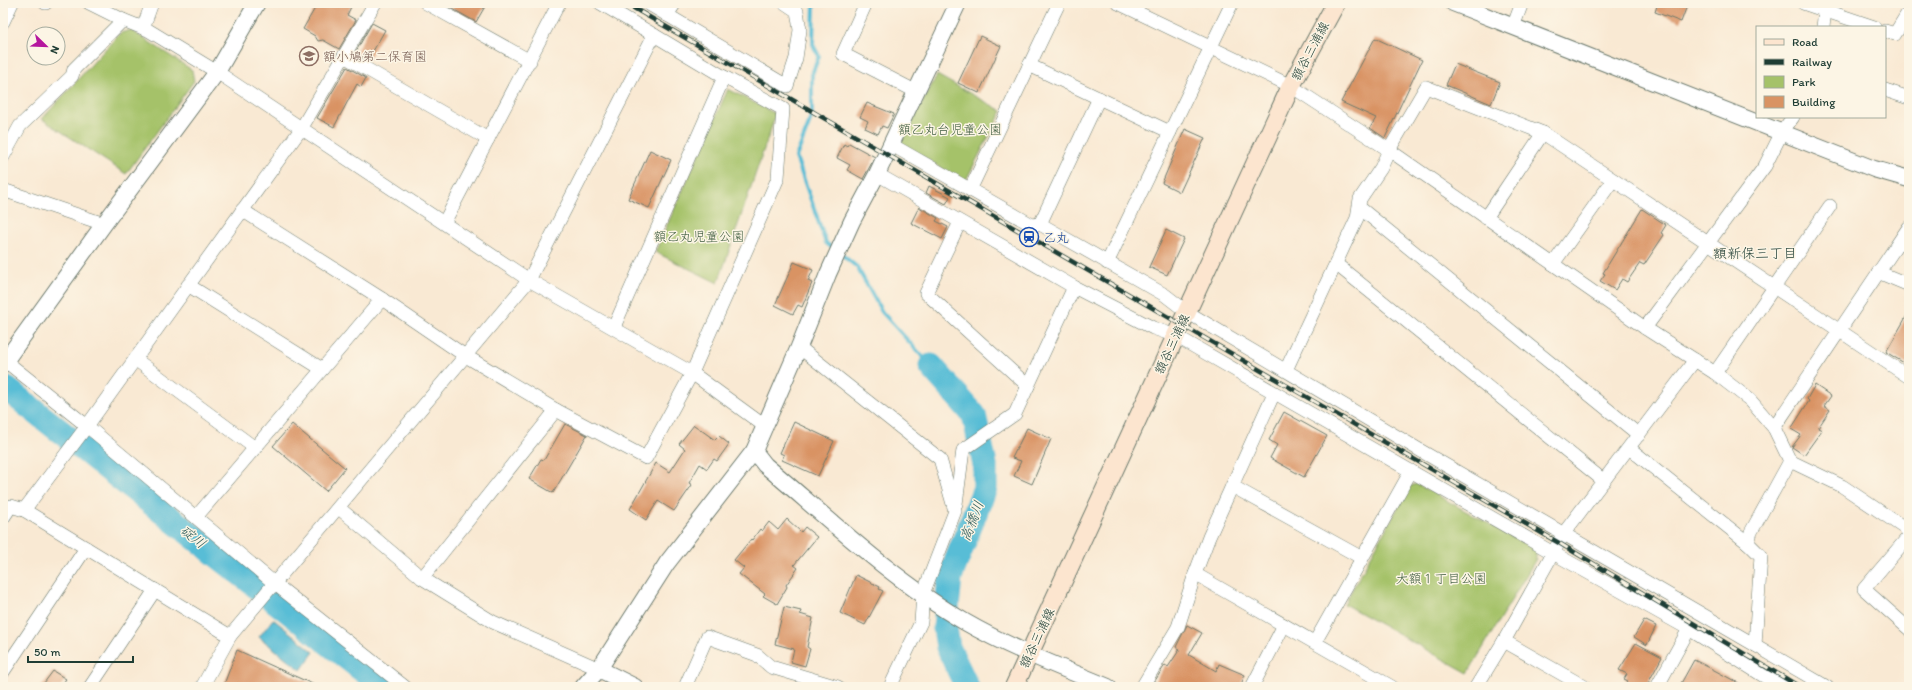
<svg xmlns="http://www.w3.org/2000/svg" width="1912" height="690" viewBox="0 0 1912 690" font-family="Itim,'Klee One',sans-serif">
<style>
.green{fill:#a5c269;stroke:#62804e}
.water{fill:#58bdd6;stroke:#3c7d85}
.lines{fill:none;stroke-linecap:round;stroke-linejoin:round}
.stream{stroke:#58bdd6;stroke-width:4}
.river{stroke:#58bdd6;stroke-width:25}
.building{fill:#d99363}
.minor-casing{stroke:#6b796c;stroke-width:14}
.tertiary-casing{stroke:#6b796c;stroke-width:18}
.secondary-casing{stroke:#6b796c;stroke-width:20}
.minor{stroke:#fff;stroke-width:13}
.tertiary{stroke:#fff;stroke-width:16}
.secondary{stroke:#fce5cf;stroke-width:18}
.rail-casing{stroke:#1f3d34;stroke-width:4.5}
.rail{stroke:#fcf5e5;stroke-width:3;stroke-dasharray:9;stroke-linecap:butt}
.labels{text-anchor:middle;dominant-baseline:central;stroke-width:3;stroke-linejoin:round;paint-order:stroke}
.street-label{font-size:13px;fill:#1f3d34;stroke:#fcf5e5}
.education-label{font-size:13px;fill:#785e54;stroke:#fcf5e5;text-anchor:start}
.park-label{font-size:13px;fill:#405e41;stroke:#fcf5e5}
.transit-label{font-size:13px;fill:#164399;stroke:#fcf5e5;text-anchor:start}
.neighbourhood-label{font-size:14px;fill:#1f3d34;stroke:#fcf5e5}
.water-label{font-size:14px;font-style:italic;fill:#2d5d5c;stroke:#fcf5e5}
</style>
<rect width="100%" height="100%" fill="#fcf5e5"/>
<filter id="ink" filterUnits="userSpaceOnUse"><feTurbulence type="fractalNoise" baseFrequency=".025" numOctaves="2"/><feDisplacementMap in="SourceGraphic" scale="8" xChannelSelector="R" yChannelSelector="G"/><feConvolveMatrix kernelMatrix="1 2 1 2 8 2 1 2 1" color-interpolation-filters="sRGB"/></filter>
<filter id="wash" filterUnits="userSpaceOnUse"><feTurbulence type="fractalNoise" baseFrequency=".012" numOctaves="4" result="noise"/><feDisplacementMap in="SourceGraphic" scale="16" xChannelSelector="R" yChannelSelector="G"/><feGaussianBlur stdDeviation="0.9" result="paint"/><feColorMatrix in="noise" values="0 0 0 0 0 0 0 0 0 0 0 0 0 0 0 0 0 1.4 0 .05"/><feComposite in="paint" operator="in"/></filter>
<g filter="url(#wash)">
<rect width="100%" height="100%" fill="#f9e9d3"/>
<g class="green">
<path d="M131,30L192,70L194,81L126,174L42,119L120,33Z"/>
<path d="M937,75L1002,111L965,182L900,144Z"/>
<path d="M728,89L776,114L718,283L655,252Z"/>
<path d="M1417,484L1536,550V559L1468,673L1344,604L1410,486Z"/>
</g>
<path class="water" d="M273,619L314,652L301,670L259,637Z"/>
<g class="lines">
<g class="stream">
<path d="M814,3L813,45L819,56L812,74V112L809,124L796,157L826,243L835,250"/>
<path d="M841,254L857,267L882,312L931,366"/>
</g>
<g class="river">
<path d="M931,366L974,415L985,465V488L950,577L945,628L948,647L967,687"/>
<path d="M3,386L384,687"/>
</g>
</g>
<g id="blocks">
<g class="building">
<path d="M318,3H353L347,15L356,20L339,49L323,40L318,41L315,36L303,29Z"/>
<path d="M442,3H487L476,22Z"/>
<path d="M1658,3H1688L1681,22L1655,12Z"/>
<path d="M372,23L385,30L368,60L355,53Z"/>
<path d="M980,36L1001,46L979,93L958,83Z"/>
<path d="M1375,38L1422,60L1385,138L1370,128L1376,118L1341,102Z"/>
<path d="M1455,64L1500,82L1491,104L1446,85Z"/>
<path d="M347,67L366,78L361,87L357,84L334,127L317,118Z"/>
<path d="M867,103L894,114L887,128L882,126L878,134L865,128L868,121L860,117Z"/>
<path d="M1185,129L1205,138L1180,192L1162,183Z"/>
<path d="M849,143L875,157L863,179L847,170L850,165L837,158L844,144L847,146Z"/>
<path d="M650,150L671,160L649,208L628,199Z"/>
<path d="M929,186L950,197L946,204L926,193Z"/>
<path d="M919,207L938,218L936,221L948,227L942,239L911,223Z"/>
<path d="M1642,209L1666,225L1661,233L1664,235L1644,265L1640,263L1627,282L1622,279L1615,290L1600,281L1605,274L1603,273Z"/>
<path d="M1166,230L1184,239L1167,275L1149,267Z"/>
<path d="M794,262L813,270L808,281L812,283L802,307L798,305L793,314L775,305Z"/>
<path d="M1909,312V366L1886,352Z"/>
<path d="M1815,385L1831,396L1824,406L1830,410L1818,428L1822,430L1804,455L1792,447L1801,435L1791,429L1809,401L1807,399Z"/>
<path d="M1284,412L1327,436L1304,477L1270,458L1277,445L1269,440Z"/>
<path d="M794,422L834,441L818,476L782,460L784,455L780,453Z"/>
<path d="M292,424L345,468L326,491L273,446Z"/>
<path d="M565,424L587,435L553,493L529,479L541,459L544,460Z"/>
<path d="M694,425L715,440L719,436L729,444L717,461L714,459L707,469L700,464L689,483L692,485L674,511L658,501L646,520L630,509L656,463L670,472L685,449L679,444Z"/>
<path d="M1027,428L1051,439L1032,484L1014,476L1021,461L1012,458Z"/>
<path d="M787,519L801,532L805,527L817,537L794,565L798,568L786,585L787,587L777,604L763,596L765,594L739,574L744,568L734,560L751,539L752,540L760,529L762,531L769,522L778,530Z"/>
<path d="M856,575L880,587L879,589L883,591L865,625L840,613Z"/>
<path d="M784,607L801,611L800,614L813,618L807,647L810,649L805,666L791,662L794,649L775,644Z"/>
<path d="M1644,620L1656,626L1647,645L1634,637Z"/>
<path d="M1187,625L1202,633L1189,655L1216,671L1219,664L1245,675L1240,687H1151L1165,665L1168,667L1180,649L1176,647Z"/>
<path d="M1636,643L1662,657L1646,687H1624L1628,681L1624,679L1627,674L1619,670Z"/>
<path d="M237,650L319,687H223Z"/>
<path d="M1694,660L1714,670L1746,687H1679Z"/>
<path d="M53,671L66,679L60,687H41Z"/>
</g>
</g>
</g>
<g filter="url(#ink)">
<use href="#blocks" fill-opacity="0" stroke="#6b796c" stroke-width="1"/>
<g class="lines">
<defs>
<g id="minor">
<path d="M45,3H46"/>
<path d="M89,3L123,20"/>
<path d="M426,3L530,61"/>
<path d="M600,3L654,35"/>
<path d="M647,3L787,86L796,58L800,30L797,11L785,3"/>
<path d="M866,3L843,54L917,92"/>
<path d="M1118,3L1291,86L1389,150L1553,264"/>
<path d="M1803,3L1874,27"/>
<path d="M667,15L675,3"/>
<path d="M3,22L12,3"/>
<path d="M1513,27L1522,3"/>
<path d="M1823,27L1825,10"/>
<path d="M143,28L152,3"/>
<path d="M1885,31L1895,34L1909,11"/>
<path d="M344,56L488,139"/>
<path d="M1029,65L1170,132"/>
<path d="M1885,90L1909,98"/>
<path d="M892,145L1032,225L1040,224L1165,295L1187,312L1423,452L1755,645L1761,556L1748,543L1751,532L1790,461"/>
<path d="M3,157L20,126L72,76L74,69L123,20L148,30L217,72L529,280L230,636L202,687"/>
<path d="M877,174L1074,287L1153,328L1176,336L1553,553L1504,641L1476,687"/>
<path d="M1613,180L1553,264L1645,328L1715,373L1750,400L1774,428L1790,461L1842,486L1909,531"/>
<path d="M3,190L104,224"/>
<path d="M970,190L1059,3"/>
<path d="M1360,208L1639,435"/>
<path d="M242,210L382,299L464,355L556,410"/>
<path d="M1486,218L1543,133"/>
<path d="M960,222L926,293L1028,386"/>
<path d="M444,223L559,3"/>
<path d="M1040,224L1099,98"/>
<path d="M1107,263L1232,3"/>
<path d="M1336,264L1604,481"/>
<path d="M1878,272L1909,285"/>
<path d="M188,285L322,369"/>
<path d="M614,327L724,77"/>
<path d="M1645,328L1765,166L1782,132L1793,117"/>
<path d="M799,347L940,459L955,511L923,594L921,622L890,687"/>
<path d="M3,359L87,426L274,583L405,687"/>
<path d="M135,359L255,448"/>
<path d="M1695,360L1564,533L1553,553L1689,629L1767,678L1783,682"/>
<path d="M1286,370L1357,218L1360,199L1381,168L1389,150L1426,87L1543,133L1909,377"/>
<path d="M1715,373L1830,206"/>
<path d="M1774,428L1909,227"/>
<path d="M1629,448L1748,543"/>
<path d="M1232,486L1362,558"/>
<path d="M956,504L963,450L1015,414L1074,287"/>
<path d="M339,508L422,578L493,622L599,669"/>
<path d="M24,510L230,636"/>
<path d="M196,517L382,299"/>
<path d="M3,518L11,506L24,510L87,426L301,129L375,3"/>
<path d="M1909,536L1864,589L1909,629"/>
<path d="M1195,574L1209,537L1274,393"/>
<path d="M422,578L556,410L646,458L692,373L529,280L654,35L724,77L783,109L778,178L692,373L766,427"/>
<path d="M1504,641L1585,687"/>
<path d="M1315,642L1411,471"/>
<path d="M1755,645L1827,687"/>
<path d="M3,672L86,548"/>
<path d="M90,687L155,590"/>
<path d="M685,687L707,637L757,655L771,667L838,687"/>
<path d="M1142,687L1178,627L1195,574L1392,687"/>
<path d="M1252,687L1284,625"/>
<path d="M1657,687L1689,629"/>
</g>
<g id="tertiary">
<path d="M1453,3L1874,169L1909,179"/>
<path d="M3,364L104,224L217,72L257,3"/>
<path d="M754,451L765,465C829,519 893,580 965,622C1010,648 1060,667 1108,687"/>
<path d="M583,687L599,669"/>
<path d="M635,687L599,669L667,563L754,451L799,347L828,274L852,221L877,174L958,3"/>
</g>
<path id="secondary" d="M1014,687L1291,86L1336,3"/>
</defs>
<use href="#minor" class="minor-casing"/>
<use href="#tertiary" class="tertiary-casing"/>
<use href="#secondary" class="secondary-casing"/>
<use href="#minor" class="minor"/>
<use href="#tertiary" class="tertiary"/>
<use href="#secondary" class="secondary"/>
<defs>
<path id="rail" d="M625,3L1559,543L1800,687"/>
</defs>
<use href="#rail" class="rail-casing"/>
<use href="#rail" class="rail"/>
</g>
</g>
<defs>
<symbol id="school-ring" viewBox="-11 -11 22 22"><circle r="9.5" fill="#fcf5e5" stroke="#8d6e63" stroke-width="1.5"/><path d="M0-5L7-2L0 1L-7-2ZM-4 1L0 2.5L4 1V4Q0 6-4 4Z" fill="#8d6e63"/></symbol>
<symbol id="station-ring" viewBox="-11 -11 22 22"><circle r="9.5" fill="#fcf5e5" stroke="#1a4fb4" stroke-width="1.5"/><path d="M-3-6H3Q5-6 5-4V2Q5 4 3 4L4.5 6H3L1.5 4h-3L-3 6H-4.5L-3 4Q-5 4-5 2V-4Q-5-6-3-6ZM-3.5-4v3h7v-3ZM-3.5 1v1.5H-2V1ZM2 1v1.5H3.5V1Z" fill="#1a4fb4"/></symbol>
</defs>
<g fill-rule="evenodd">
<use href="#school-ring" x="298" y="45" width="22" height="22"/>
<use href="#station-ring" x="1018" y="226" width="22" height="22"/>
</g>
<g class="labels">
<g class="street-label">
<text transform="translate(1310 51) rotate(-62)">額谷三浦線</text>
<text transform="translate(1172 344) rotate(-65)">額谷三浦線</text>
<text transform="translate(1037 638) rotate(-65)">額谷三浦線</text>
</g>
<g class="education-label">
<text x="323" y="56">額小鳩第二保育園</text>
</g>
<g class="park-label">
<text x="950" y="129">額乙丸台児童公園</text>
<text x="699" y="236">額乙丸児童公園</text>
<text x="1441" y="578">大額１丁目公園</text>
</g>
<g class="transit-label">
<text x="1043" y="237">乙丸</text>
</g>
<g class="neighbourhood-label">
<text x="1755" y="253">額新保三丁目</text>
</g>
<g class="water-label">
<text transform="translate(972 521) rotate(-69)">高橋川</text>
<text transform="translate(193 537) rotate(38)">碇川</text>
</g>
</g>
<rect width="1912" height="690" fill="none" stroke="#fcf5e5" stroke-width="16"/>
<rect x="1756" y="26" width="130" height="92" fill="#fcf5e5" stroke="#a4ab9e"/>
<rect x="1764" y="39" width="20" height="6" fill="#fce5cf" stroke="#a4ab9e"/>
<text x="1792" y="46" font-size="12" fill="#1f3d34">Road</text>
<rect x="1764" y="59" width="20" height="6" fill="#1f3d34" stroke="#a4ab9e"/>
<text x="1792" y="66" font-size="12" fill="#1f3d34">Railway</text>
<rect x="1764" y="76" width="20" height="12" fill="#a5c269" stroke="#a4ab9e"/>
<text x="1792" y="86" font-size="12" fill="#1f3d34">Park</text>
<rect x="1764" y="96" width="20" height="12" fill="#d99363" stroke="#a4ab9e"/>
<text x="1792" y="106" font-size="12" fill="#1f3d34">Building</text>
<g transform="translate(46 46) rotate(113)"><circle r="19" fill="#fcf5e5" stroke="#a4ab9e"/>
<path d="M0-3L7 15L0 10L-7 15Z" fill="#b5179e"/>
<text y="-6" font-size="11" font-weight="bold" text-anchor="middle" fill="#1f3d34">N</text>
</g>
<path d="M28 656v6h105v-6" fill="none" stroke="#1f3d34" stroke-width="2"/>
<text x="34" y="656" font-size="12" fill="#1f3d34" stroke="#fcf5e5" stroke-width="3" paint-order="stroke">50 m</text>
</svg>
